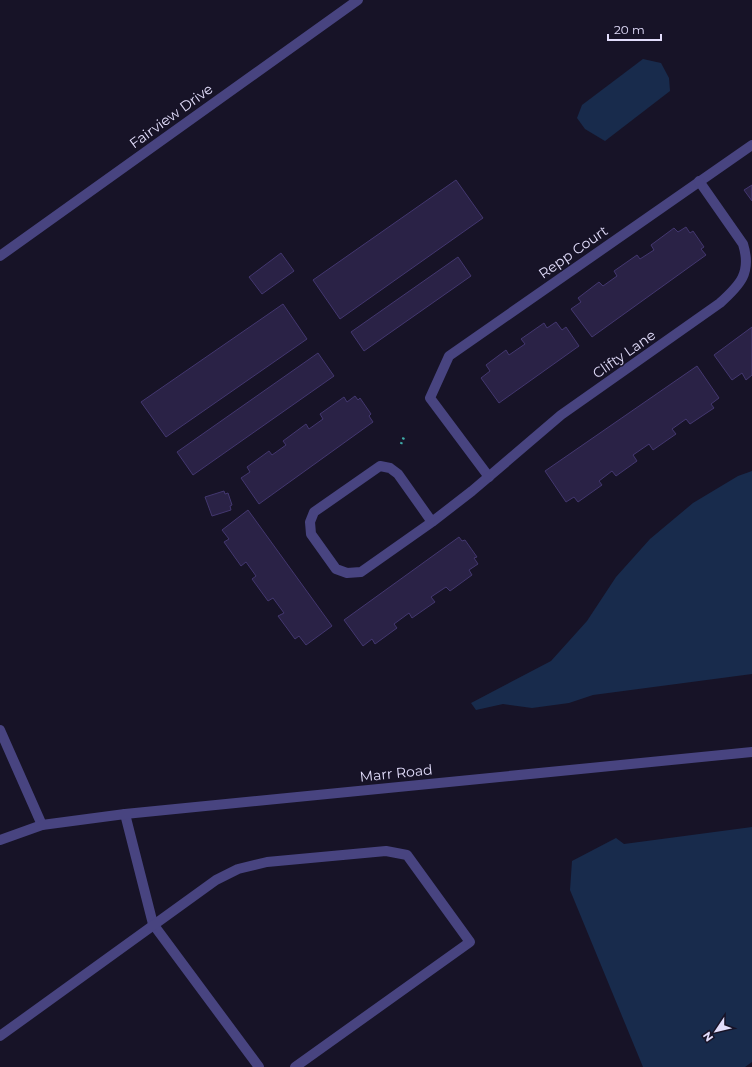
<svg xmlns="http://www.w3.org/2000/svg" width="752" height="1067" viewBox="0 0 752 1067" font-family="Montserrat,sans-serif">
<style>
.water{fill:#182b4c}
.building{fill:#2a2246;stroke:#43376f}
.lines{fill:none;stroke-linecap:round;stroke-linejoin:round}
.path{stroke:#40ada9;stroke-width:2.5;stroke-dasharray:2 3;stroke-linecap:butt}
.minor{stroke:#484480;stroke-width:10}
.labels{text-anchor:middle;dominant-baseline:central;stroke-width:3;stroke-linejoin:round;paint-order:stroke}
.street-label{font-size:14px;fill:#e2ddfb;stroke:#171327}
</style>
<rect width="100%" height="100%" fill="#171327"/>
<g class="water">
<path d="M643,59L661,63L669,78L670,91L605,141L585,129L577,118L582,105Z"/>
<path d="M752,471V674L593,695L569,703L532,708L503,704L476,710L471,703L551,661L587,621L616,577L650,539L693,503L738,476Z"/>
<path d="M752,827V1062L745,1067H643L570,890L572,861L616,838L624,844Z"/>
</g>
<g class="building">
<path d="M456,180L483,218L340,319L313,280Z"/>
<path d="M752,185V201L744,190Z"/>
<path d="M686,227L690,233L693,231L704,247L701,249L706,255L592,337L571,309L581,302L578,298L599,282L603,286L617,276L614,271L637,255L640,259L654,250L651,245L674,228L678,232Z"/>
<path d="M281,253L294,271L262,294L249,277Z"/>
<path d="M458,257L471,276L364,351L351,332Z"/>
<path d="M283,304L307,339L166,437L141,402Z"/>
<path d="M556,322L562,330L566,327L579,346L499,403L481,378L490,371L486,365L506,350L509,355L525,344L521,339L544,323L547,328Z"/>
<path d="M752,327V375L746,380L742,373L732,380L714,355Z"/>
<path d="M318,353L334,376L193,475L177,452Z"/>
<path d="M697,366L719,398L711,404L714,408L690,424L686,419L672,429L676,434L653,450L649,444L633,455L637,461L616,476L612,471L599,481L602,485L578,502L574,497L566,502L545,471Z"/>
<path d="M355,396L358,400L360,398L371,414L369,416L373,422L259,504L241,478L250,472L247,467L269,451L272,455L286,445L283,441L306,424L309,429L323,419L320,414L344,397L347,402Z"/>
<path d="M224,491L225,494L228,493L232,505L230,506L231,510L212,516L205,497Z"/>
<path d="M248,510L332,626L306,645L299,636L295,639L278,616L284,613L273,598L268,601L252,579L256,576L246,562L241,566L224,542L229,539L222,530Z"/>
<path d="M459,537L462,541L465,540L477,557L474,558L478,564L469,570L472,575L450,591L446,587L431,597L435,602L412,618L409,613L394,624L397,628L375,644L372,639L363,646L344,620Z"/>
</g>
<g class="lines">
<path class="path" d="M401,444L404,437"/>
<g class="minor">
<path d="M0,256L358,0"/>
<path d="M489,477L430,398L449,356L752,145"/>
<path d="M432,522L398,474L390,468L380,466L314,512L310,522L311,534L336,569L347,573L361,572L432,522L472,491L561,415L720,303C740,285 752,273 743,244L699,181"/>
<path d="M0,730L42,825"/>
<path d="M125,814L153,924L259,1067"/>
<path d="M0,840L42,825L125,814L752,752"/>
<path d="M0,1036L216,880L238,869L267,862L386,851L407,855L470,942L295,1067"/>
</g>
</g>
<g class="labels">
<g class="street-label">
<text transform="translate(171 116) rotate(-36)">Fairview Drive</text>
<text transform="translate(573 252) rotate(-35)">Repp Court</text>
<text transform="translate(624 354) rotate(-35)">Clifty Lane</text>
<text transform="translate(396 773) rotate(-6)">Marr Road</text>
</g>
</g>
<g transform="translate(716 1031) rotate(235)" stroke="#171327" stroke-width="3" paint-order="stroke">
<path d="M0-3L7 15L0 10L-7 15Z" fill="#e2ddfb"/>
<text y="-6" font-size="11" font-weight="bold" text-anchor="middle" fill="#e2ddfb">N</text>
</g>
<path d="M608 34v6h53v-6" fill="none" stroke="#e2ddfb" stroke-width="2"/>
<text x="614" y="34" font-size="12" fill="#e2ddfb" stroke="#171327" stroke-width="3" paint-order="stroke">20 m</text>
</svg>
